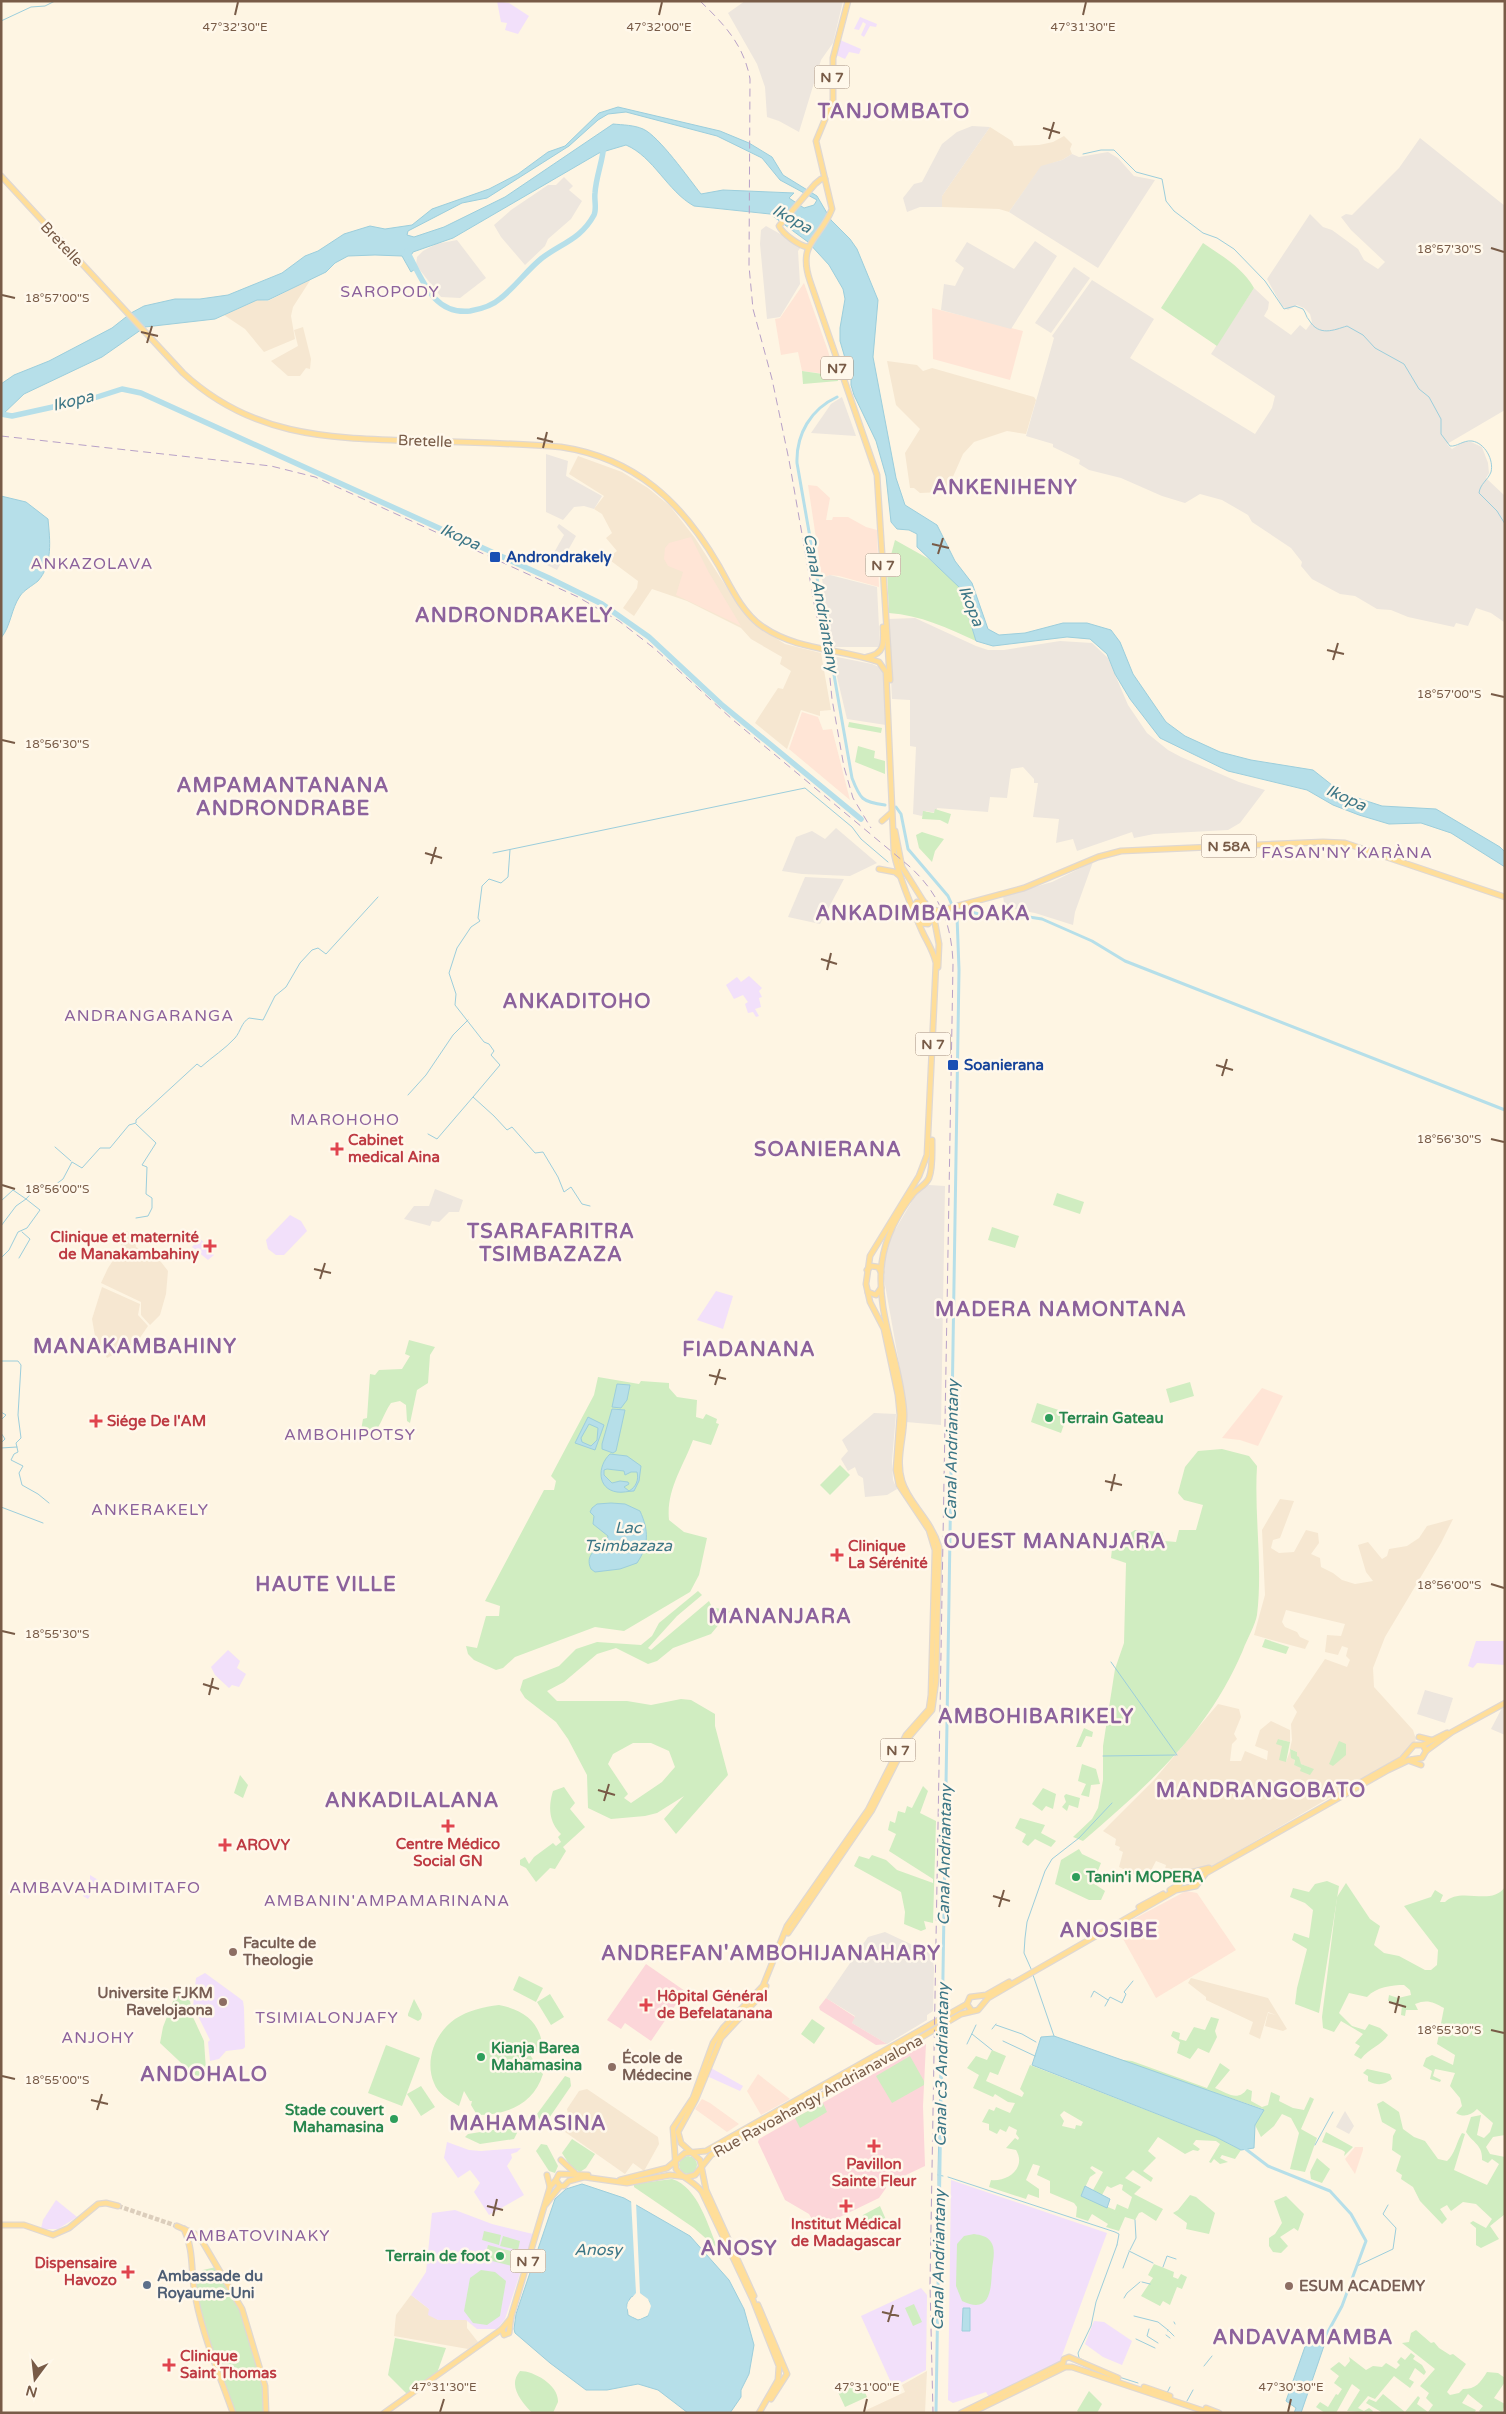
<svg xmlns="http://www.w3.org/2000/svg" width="1506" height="2414" viewBox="0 0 1506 2414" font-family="'Varela Round',sans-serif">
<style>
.residential{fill:#f6e7d1}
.commercial{fill:#ffe5d6}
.industrial{fill:#ede6de}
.education{fill:#f2e0fa}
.medical{fill:#fcd6d9}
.green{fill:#d0edc1;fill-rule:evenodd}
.water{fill:#b6dfe9;stroke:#9ccedc;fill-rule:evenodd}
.pier{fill:#fef5e3;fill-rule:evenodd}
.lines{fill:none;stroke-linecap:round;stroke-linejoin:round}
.stream{stroke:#9ccedc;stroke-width:1}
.canal{stroke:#b6dfe9;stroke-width:3}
.river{stroke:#b6dfe9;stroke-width:5.5}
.major-tunnel{stroke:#dccebc;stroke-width:4.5;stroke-dasharray:4.5 2;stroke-linecap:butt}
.major-casing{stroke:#dfd8d3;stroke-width:7}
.major{stroke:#ffde99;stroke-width:4.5}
.rail{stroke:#b8a1c8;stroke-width:1;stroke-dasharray:8 5;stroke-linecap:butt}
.ticks{fill:none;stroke:#785b47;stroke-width:2}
.transit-dot{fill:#1a4fb4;stroke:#fff8eb;stroke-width:2}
.health-dot{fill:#e0444e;stroke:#fff8eb;stroke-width:2}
.leisure-dot{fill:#2e9e5b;stroke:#fff8eb;stroke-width:2}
.education-dot{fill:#8d6e63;stroke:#fff8eb;stroke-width:2}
.service-dot{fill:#5c6f8a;stroke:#fff8eb;stroke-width:2}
.labels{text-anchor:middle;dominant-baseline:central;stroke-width:5;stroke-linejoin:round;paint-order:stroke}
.shield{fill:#fff8eb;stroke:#a08a78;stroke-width:1}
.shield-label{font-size:14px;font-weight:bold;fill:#785b47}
.street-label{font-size:15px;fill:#785b47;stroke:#fff8eb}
.transit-label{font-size:15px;font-weight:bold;fill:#164399;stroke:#fff8eb;text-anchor:start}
.health-label{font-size:15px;font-weight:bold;fill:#be3a42;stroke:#fff8eb;text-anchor:start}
.leisure-label{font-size:15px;font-weight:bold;fill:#27864d;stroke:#fff8eb;text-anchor:start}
.education-label{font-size:15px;font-weight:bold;fill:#785e54;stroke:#fff8eb;text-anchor:start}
.service-label{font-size:15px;font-weight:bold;fill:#4e5e75;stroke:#fff8eb;text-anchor:start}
.water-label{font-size:16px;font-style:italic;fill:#3c7686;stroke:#fff8eb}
.neighbourhood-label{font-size:16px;letter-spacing:1px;fill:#8c629c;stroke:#fff8eb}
.district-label{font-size:20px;font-weight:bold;letter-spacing:1px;fill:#8c629c;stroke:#fff8eb}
.ticks-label{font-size:12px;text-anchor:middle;fill:#785b47;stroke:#fff8eb;stroke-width:5;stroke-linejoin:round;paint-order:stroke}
</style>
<rect width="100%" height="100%" fill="#fef5e3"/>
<g class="residential">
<path d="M990,127L1012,141L1014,146L1039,145L1053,142L1064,136L1072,144L1070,149L1072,154L1062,160L1041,167L1009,212L999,209L942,207V196Z"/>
<path d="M311,279L293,307L291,316L295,339L264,352L245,329L224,315L257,300L268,301Z"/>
<path d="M303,327L311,359L310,369L306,368L300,376H288L271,361L298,346L294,330Z"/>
<path d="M887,361L917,365L923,371L932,368L1034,397L1036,400L1026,434L1007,431L974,442L963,454L952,479L942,492L920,493L914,488H910L905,453L920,429L896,405Z"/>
<path d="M578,456L622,472L648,488L670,506L695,538L736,602L755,625L785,644L821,653L831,710L820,711V716L801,710L787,749L755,723L778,688L783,689L791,671L780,664L782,657L751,639L741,628L687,601L652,589L634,616L623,608L637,588L638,581L611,561L605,563L604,561L617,551L606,538L612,533L602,514L594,509L604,496L569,474Z"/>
<path d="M127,1231L135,1240L136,1247L161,1262L168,1271L166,1294L160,1315L150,1325L141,1315V1302L101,1283L108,1268L122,1247L117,1234Z"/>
<path d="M102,1287L140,1304L138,1315L148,1326L137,1342L107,1358L95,1336L92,1319Z"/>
<path d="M1280,1499L1294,1501L1280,1538L1273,1540L1271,1548L1279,1553L1294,1552L1306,1530L1318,1533L1319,1543L1311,1554L1320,1558L1321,1567L1333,1573L1342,1580L1355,1584L1373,1581L1366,1572L1358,1545L1368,1542L1382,1559L1387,1556L1389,1549L1407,1546L1419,1538L1427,1526L1453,1519L1441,1543L1385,1637L1373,1668L1374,1687L1413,1730L1416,1739L1414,1745L1411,1750L1204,1871L1184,1879L1165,1869L1166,1865L1156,1861L1146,1880L1119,1867L1123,1852L1119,1850L1120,1847L1115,1845L1116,1839L1103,1831L1154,1780L1218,1704L1239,1709L1241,1717L1234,1734L1237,1739L1232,1744L1230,1761H1241L1245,1751L1267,1760L1268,1751L1255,1746L1260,1730L1271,1721L1290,1730V1742L1278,1739L1282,1745L1286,1762L1290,1751L1295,1759L1294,1765L1313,1769L1301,1764L1296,1756L1297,1752L1290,1749L1292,1740L1291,1724L1297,1712L1293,1706L1325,1659L1347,1667L1350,1660L1346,1656L1348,1648L1342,1646L1338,1655L1325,1652L1327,1635L1341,1636L1345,1624L1286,1610L1282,1622L1285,1627L1297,1632L1300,1637L1309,1641L1305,1649L1254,1635L1265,1595L1262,1530Z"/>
<path d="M1191,1978L1268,1998L1287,2029L1283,2031L1265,2026L1268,2013L1276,2015L1268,2012L1260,2039L1249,2034L1253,2022L1206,2000V1997L1188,1983Z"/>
<path d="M587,2089L658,2137L659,2144L644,2171L633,2163L625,2174L558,2127L568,2114L567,2109L579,2091Z"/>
<path d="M411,2295L429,2309L438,2320H467V2328L478,2342L468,2349L394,2336L396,2315Z"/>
<path d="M927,2371L925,2413H860L905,2392L902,2385Z"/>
</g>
<g class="commercial">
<path d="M804,283L828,351L835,375L802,371L798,352L781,355L775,319L780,318Z"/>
<path d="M932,308L1023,331L1010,380L933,359Z"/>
<path d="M808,485L817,486L830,498L826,520H832L833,517H848L866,527L877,530L879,587L839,576L830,575L822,578Z"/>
<path d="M691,537L708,571L741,626L676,595L683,572L668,566L664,559L665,548L669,543Z"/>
<path d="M802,712L818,717L823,730L832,729L850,800L789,749Z"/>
<path d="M1262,1388L1283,1396L1258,1446L1240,1440L1222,1438Z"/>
<path d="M1186,1891L1197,1893L1236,1950L1156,1998L1117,1928Z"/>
<path d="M758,2074L790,2099L761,2115L747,2091Z"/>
<path d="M702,2099L710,2103L739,2124L727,2132L709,2119L695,2109Z"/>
<path d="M1355,2147H1363V2150L1355,2174L1345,2159Z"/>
</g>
<g class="industrial">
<path d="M745,1H843L833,43L821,60L799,132L779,121L767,117L765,87L757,64L728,13Z"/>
<path d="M972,126L990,127L942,196V207H920L907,212L903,198L914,184L922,182L942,144L957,132Z"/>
<path d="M1420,138L1505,206V410L1447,444L1452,449L1463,442H1471L1482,447L1488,463L1489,473L1486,478L1505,496L1504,622L1491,613L1476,608L1468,626L1456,623L1454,627L1408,617L1391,610L1377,609L1355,596L1340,594L1312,579L1301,566L1302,562L1291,548L1252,522L1248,515L1222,500L1200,494L1185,503L1162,496L1121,478L1089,470L1079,464L1080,460L1053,447V444L1026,436L1054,338L1052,336L1092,280L1154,319L1130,358L1255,434L1272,408L1275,396L1211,354L1254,288L1269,302L1268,309L1264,316L1291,335L1300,325L1306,330L1312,322L1310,314L1304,308L1297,305L1288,310L1282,306L1267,279L1310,214L1323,227L1332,230L1358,249L1364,260L1378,269L1385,262L1351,230L1341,217L1346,214L1352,215L1399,168Z"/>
<path d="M1108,152L1118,158L1134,176L1155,180L1098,268L1009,212L1041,166L1062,160L1072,154L1079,157Z"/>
<path d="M564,177L573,186L569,190L582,201L571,219L548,239L545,246L525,265L501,237L494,225L511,210L548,185H556Z"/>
<path d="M766,226L802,246L798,251L800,284L780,317L767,319L760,244L761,230Z"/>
<path d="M457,240L486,278L460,298L441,297L416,265L417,257L423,251L436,244Z"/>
<path d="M1035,241L1057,256L1011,329L941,310L944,284L955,286L964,268L955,261L967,242L1014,269Z"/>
<path d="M1074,267L1090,278L1051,333L1035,323Z"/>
<path d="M842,397L856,436L811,433L831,404Z"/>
<path d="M546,454L568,461L566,476L602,496L594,509L584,506L574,507L563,520L546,512Z"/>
<path d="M559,524L576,536L557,570L547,565L564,535L557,527Z"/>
<path d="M830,575L877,587L880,647H831L822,578Z"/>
<path d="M915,618L976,646L988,650H1004L1060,641L1092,643L1108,658L1128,705L1147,733L1168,750L1181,757L1239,782L1265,790L1240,823L1228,830L1154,834L1134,838L1132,832L1077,851L1073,839L1056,843L1059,819L1033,817L1038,783H1034V779L1023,767L1011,769L1007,798L990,797L988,812L937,808L936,813L926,811L922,816L913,814L916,747L910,746V700L892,699L888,619Z"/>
<path d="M832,656L872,664L884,669L886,725L847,719Z"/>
<path d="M836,828L877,863L850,876L802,874L782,871L796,837L812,831L825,839Z"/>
<path d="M1093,862L1075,912L1073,925L1035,913L1014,909L1004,903L1003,896L1052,882Z"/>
<path d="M805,877L844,879L820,924L788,917Z"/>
<path d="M929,1185L945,1186L941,1425L906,1422L900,1369L884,1279L885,1258L892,1235L918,1191Z"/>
<path d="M435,1189L463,1200L459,1212H449L439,1222L432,1221L430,1226L404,1219L414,1206H429Z"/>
<path d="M874,1413L896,1414L892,1461L893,1480L897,1489L887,1495L865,1497L863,1478L858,1475L855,1467L848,1471L841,1459L848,1451L842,1440Z"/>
<path d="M1425,1690L1453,1698L1445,1723L1417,1714Z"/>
<path d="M1503,1706L1505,1707V1735L1491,1729Z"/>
<path d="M885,1932L932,1954L934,1968L933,2011L927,2015V2020L887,2044L852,2023L855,2016L826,1998L868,1937Z"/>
<path d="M1345,2111L1354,2126L1349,2134L1336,2127Z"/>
</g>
<g class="education">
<path d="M497,1L509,3L529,16L518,34L505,30L507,23L501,22Z"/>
<path d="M860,17L877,24L876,27L870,26L864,37L861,35L866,24L863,22L859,30L854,29Z"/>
<path d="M840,40L861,49L859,54L849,52L845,59L836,55Z"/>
<path d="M749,976L762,988L759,991L762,997L759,998L761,1007L755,1009L759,1016L756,1017L753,1012L748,1013L745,1004L748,1002L743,995L734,999L726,985L737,977L741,982Z"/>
<path d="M290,1215L301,1221L307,1231L284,1255H276L268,1249L266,1240Z"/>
<path d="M197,1236L210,1248L208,1250L214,1255L208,1260L192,1247L197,1241L195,1239Z"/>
<path d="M716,1291L733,1296L723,1329L697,1320Z"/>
<path d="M1476,1641H1505V1665L1477,1663L1473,1668L1468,1666Z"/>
<path d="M228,1650L240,1661L237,1668L246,1674L239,1687L232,1685L229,1688L215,1675L211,1667Z"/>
<path d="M90,1875L100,1881L88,1899L83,1896L90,1883Z"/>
<path d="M205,1973L238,1997L243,2001L244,2008L245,2047L243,2049L226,2051L219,2059L210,2061L208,2042L210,2040L193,2006L196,1978Z"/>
<path d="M711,2068L743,2086L740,2091L709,2077Z"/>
<path d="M447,2142L469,2150L481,2151L521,2148L517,2152L511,2154L512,2158L507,2166L524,2195L489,2215L474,2192L480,2183L470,2170L458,2178L444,2158Z"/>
<path d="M951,2180L1107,2233L1060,2361L989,2397L986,2392L953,2403L948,2400Z"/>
<path d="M56,2200L77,2217L58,2229H41L43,2220Z"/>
<path d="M455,2210L492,2224L533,2234L505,2319L497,2329H477L466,2320H438L428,2315L429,2309L411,2295L426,2272L432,2213Z"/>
<path d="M921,2288L927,2295L926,2370L893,2387L861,2316Z"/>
<path d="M1094,2321L1104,2322L1132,2341L1122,2365L1103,2357L1085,2344Z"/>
</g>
<g class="medical">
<path d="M646,1964L685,1991L651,2041L625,2023L621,2029L607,2020Z"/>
<path d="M826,1998L855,2017L852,2023L887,2044L876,2045L820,2010L819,2007Z"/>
<path d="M926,2044L923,2106L925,2166L885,2185L886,2188L879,2198L817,2228L809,2214L785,2200L758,2142L759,2139Z"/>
</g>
<g class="green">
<path d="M1203,243C1222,256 1243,268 1254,288L1217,346L1161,308Z"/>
<path d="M802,371L837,376L838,381L803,384Z"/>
<path d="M895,540L929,559L961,588L976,641C948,628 920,615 889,613L887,570Z"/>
<path d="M849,722L882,728L881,733L848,727Z"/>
<path d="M858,746L875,751L874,758L885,761V774L855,762Z"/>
<path d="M935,809L951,814L948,824L940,820L922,819L923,811L934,813Z"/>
<path d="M922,832L944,839L935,851L932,862L919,848L916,835Z"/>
<path d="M1057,1193L1084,1202L1080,1214L1053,1205Z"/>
<path d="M992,1227L1019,1236L1015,1248L988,1240Z"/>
<path d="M409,1340L435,1347L430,1355L428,1383L417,1390L410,1423L407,1421L406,1405L400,1401L391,1403C383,1414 380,1430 369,1438L360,1436L363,1419L367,1418L370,1374L375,1375L379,1370L402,1369L410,1356L405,1354Z"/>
<path d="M598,1377L639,1384L641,1381L669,1383V1388L677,1397L697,1400L696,1417L703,1419L706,1414L717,1419L716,1423L719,1424L711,1445L693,1440C683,1467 666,1490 669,1520L684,1532L707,1538L699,1575L690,1592L624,1631L595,1627L515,1657L503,1668L496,1670L474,1660L468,1654L466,1646L477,1648L486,1616H499L500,1606L485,1601L544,1490H554L556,1481L551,1476L594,1395Z"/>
<path d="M1190,1382L1194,1396L1170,1403L1166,1389Z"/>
<path d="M1037,1403L1068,1413L1061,1433L1031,1422Z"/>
<path d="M1222,1449L1249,1456L1257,1466C1254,1516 1263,1565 1257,1615C1255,1626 1247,1639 1243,1650C1208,1733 1149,1784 1083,1841L1073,1837L1092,1819L1098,1808L1103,1780V1746L1115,1669L1124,1643L1126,1563L1111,1558L1112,1549L1121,1548L1124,1537L1135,1530L1162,1532L1165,1541L1176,1542L1179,1530H1196L1203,1505L1184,1500L1178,1493L1185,1467L1198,1451Z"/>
<path d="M840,1465L850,1475L830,1495L820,1485Z"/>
<path d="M698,1591L702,1595L677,1616L648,1648L651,1650L709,1601L712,1607L730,1611L711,1634L673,1648L657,1661L648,1664L616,1648L597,1654L564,1682L547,1691L557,1701H627L651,1705L681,1699L691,1700L715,1714V1726L728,1775L676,1834L664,1819L684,1796L657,1813L645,1816L611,1819L588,1808L587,1775L568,1739L556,1722L525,1698L520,1690L523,1680L559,1666L576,1649L597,1642L641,1645L652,1636L659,1623ZM633,1743H651L669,1751L675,1767L662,1782L631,1803L624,1798L628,1794L608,1764L613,1754Z"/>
<path d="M1265,1639L1289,1647L1286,1654L1262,1647Z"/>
<path d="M1084,1728L1093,1732L1092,1737L1086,1736L1081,1747H1076Z"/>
<path d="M1278,1739L1290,1742L1286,1762L1279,1760L1282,1746L1276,1744Z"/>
<path d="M1339,1741L1346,1744V1755L1333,1766L1329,1764Z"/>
<path d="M1290,1749L1297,1752V1756L1299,1757L1301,1764L1314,1769L1310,1775L1300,1771L1301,1768L1294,1765L1295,1760L1291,1758Z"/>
<path d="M1082,1764L1096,1769L1100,1784L1091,1785L1089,1797L1081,1795L1086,1784L1078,1781Z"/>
<path d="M240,1775L248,1785L243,1798L234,1793Z"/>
<path d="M923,1786L928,1791L920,1813L936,1821L933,1923L924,1921L926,1929L921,1931L904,1924L905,1912L901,1892L854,1866L859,1856L869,1859L872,1855L886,1860L897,1870L933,1883V1879L889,1851L896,1834L888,1830L890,1821L895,1823L898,1811L905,1813L907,1806L912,1808Z"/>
<path d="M564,1787L575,1803L570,1809L585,1827L563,1847L566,1851L555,1869L550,1868L536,1882L526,1868L520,1865V1860L525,1857L529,1864L534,1857L553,1843L556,1846L561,1842L558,1837L561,1834C549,1822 548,1807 553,1791Z"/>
<path d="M1043,1788L1056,1794L1053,1809L1046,1806L1042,1811L1032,1804Z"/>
<path d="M1066,1794L1080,1798L1078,1808L1069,1805L1067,1811L1062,1807L1066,1802L1064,1796Z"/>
<path d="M1020,1818L1045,1825L1041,1833L1056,1841L1051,1847L1035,1839L1028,1846L1022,1842L1026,1834L1015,1828Z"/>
<path d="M1079,1849L1082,1854L1101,1863L1093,1883L1105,1891L1101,1900H1089L1055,1884L1061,1860Z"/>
<path d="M1327,1881L1339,1886L1319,2013L1295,2004L1297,1988L1307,1949L1292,1940L1294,1933L1309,1938L1313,1910L1305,1903L1290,1897L1293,1888L1309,1892L1315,1884Z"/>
<path d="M1346,1883L1370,1919L1380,1926L1374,1945L1384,1953L1399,1956L1425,1970H1431L1437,1965L1438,1950L1404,1906L1431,1897L1435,1890L1443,1895L1440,1902H1445C1461,1886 1491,1907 1505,1887V2135L1493,2137L1486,2147L1490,2154L1505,2157V2214L1490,2226L1499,2239L1481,2248L1476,2245V2228L1470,2223L1473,2221L1486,2228L1492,2219L1476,2204L1463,2202L1451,2211L1447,2205L1440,2209L1447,2219L1442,2224L1420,2201L1413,2187L1401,2179L1402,2175L1396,2171L1401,2156L1392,2150L1393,2136L1396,2130L1382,2122L1377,2104L1383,2101L1399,2112L1403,2129L1414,2137L1425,2141L1438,2159L1447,2161C1455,2154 1456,2143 1462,2133L1465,2134L1454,2170L1487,2185L1499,2164L1492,2159L1488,2163L1482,2160C1483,2145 1473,2143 1466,2132L1471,2117L1481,2115L1477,2135L1484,2138L1490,2132L1493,2123L1477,2109C1471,2115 1464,2118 1456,2113L1462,2106L1460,2098L1450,2086L1455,2073L1435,2069L1433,2076L1441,2080L1440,2082L1430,2079L1432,2071L1423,2066L1426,2058L1432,2055L1453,2065L1455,2055L1437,2044L1444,2008C1433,2002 1427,1999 1415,2004L1418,2010H1406L1405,2016L1401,2015L1402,2005L1388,2001L1389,1995L1398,1998L1411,1995L1410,1990L1404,1985C1392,1985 1376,1987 1367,1997L1349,1993L1339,2013L1352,2026L1365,2030L1369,2024L1380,2028L1388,2035C1381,2046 1369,2048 1361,2059L1354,2055L1360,2046L1355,2043L1363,2034L1341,2021L1334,2032L1323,2028L1322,2017L1337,1897Z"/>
<path d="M519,1976L543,1988L536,2002L513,1990Z"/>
<path d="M180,1990L189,1993L192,2015L204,2041L206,2070L200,2076L194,2075L160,2043L163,2027L177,1991Z"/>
<path d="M550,1994L564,2017L551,2025L537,2002Z"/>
<path d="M414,1999L422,2014L421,2019L418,2021L408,2016V2014Z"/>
<path d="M499,2005C526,2010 542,2024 543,2052L528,2051L535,2063L533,2065L543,2074C534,2104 507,2115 477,2115L471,2105L472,2101H470L464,2091L459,2106C449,2100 438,2094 434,2083C424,2060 436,2032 455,2019C469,2010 483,2007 499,2005Z"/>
<path d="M1211,2017L1219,2019L1215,2031L1217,2037L1209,2053L1198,2048L1190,2059L1177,2053L1180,2042L1171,2036L1173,2031L1180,2033L1179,2039L1186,2041L1194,2027L1205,2030Z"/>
<path d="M812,2019L825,2028L814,2044L801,2034Z"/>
<path d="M386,2045L420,2058L402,2106L368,2093Z"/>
<path d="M992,2050L1006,2056L998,2075L990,2072L986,2081L1022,2097L1024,2093L1020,2089L1030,2065L1216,2137L1241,2150L1235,2159L1222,2155L1220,2158L1228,2162L1220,2164L1214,2159L1211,2163L1209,2162L1220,2144L1216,2141L1196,2140L1193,2144L1200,2149L1198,2151L1193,2150L1185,2154L1158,2137L1148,2151L1156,2158L1143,2171L1153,2178L1151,2182L1133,2170L1125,2178L1141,2187L1134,2194L1163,2209L1156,2221L1142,2212L1139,2213L1135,2220L1125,2217L1119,2231L1106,2227L1108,2224L1092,2214L1088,2221L1076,2217L1077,2207L1074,2203L1050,2193V2181L1037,2175L1040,2166L1033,2164L1026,2180L1039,2189V2198L1028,2194L1026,2199L989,2187L991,2180C1007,2182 1027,2168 1016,2150L1006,2148L1015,2138L1018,2140L1019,2138L1016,2134L1017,2130L1009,2126L1006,2132L1000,2129L997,2134L989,2130V2124L982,2122L989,2109L994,2111L996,2107L1010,2113L1015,2103L1008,2102L995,2094L993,2097L973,2088L979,2075L967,2068L976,2056L987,2060ZM1064,2111L1083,2122L1081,2126L1076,2125L1075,2129L1062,2126L1064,2121L1060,2115ZM1092,2166L1103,2172L1093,2190L1102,2195L1107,2186L1111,2188L1120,2184L1123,2185L1122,2190L1132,2197L1128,2209L1117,2204L1115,2210L1081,2196L1090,2177L1096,2173L1090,2168Z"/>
<path d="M910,2056L924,2081V2085L892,2103L876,2076Z"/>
<path d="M1115,2059L1132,2061L1207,2088L1220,2063L1230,2070L1215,2088C1227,2093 1238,2102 1247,2089L1252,2091L1251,2101L1262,2107L1268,2105L1271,2092L1280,2096L1279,2101L1293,2108L1304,2110L1310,2097L1314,2099L1301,2129L1317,2138L1305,2172L1290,2169L1299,2133L1291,2118L1282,2114L1274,2126L1261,2137L1255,2125L1263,2109Z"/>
<path d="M1367,2069L1390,2074L1392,2079C1383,2085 1379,2086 1368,2081V2076L1363,2073Z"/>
<path d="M565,2076L570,2078L571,2086L547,2121H540L537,2114Z"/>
<path d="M421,2086L435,2107L421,2116L407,2094Z"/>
<path d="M823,2103L827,2112L800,2128L795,2118Z"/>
<path d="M512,2127L517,2133L514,2139L480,2144L465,2137L468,2134Z"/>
<path d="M1326,2132L1353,2147L1344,2156L1345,2152L1342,2150L1322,2142Z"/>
<path d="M572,2139L595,2154L586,2168L580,2172L571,2167L562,2153Z"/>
<path d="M541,2144L547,2145L558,2166L555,2173L549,2171L536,2151Z"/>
<circle cx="688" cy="2165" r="9"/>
<path d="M1317,2158L1330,2169L1322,2183L1311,2179L1310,2172Z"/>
<path d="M672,2179C698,2187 708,2226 718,2249L694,2228L634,2187V2184Z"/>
<path d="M1190,2195L1196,2197L1215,2213L1209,2234L1186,2229L1187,2223L1173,2213L1178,2210Z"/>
<path d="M1286,2196L1304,2214L1298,2231L1294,2228L1280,2237L1288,2246L1281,2253L1273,2252L1269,2246V2238L1275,2234L1282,2223L1274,2201Z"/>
<path d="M880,2206L887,2222L875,2231H866L862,2219L863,2215Z"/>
<path d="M484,2231L501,2235L499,2245L482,2240Z"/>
<path d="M974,2234C981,2235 987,2236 991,2242C996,2249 993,2261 992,2269C991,2289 991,2315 962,2301L956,2286L957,2244L964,2236Z"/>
<path d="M503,2236L520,2241L518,2250L500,2246Z"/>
<path d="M488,2245L515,2252L512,2266L484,2259Z"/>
<path d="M1154,2264L1174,2272L1173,2277L1178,2279L1181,2274L1187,2277L1182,2289L1177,2287L1170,2305L1163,2301L1160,2306L1141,2296L1153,2278L1148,2275Z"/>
<path d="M216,2267L242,2309L265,2386L264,2413H233L196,2302L193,2276L203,2270Z"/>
<path d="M481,2270L495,2272L506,2281L500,2316L487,2325L473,2323L464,2311L470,2278Z"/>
<path d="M914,2304L922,2322L913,2326L905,2308Z"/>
<path d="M1416,2330L1431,2343L1434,2342L1439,2348L1450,2355L1453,2354L1466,2364L1447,2392L1450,2395L1459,2393L1463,2389C1476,2389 1480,2383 1487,2372L1498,2373L1505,2378V2382L1494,2398L1505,2404L1502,2413H1481L1479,2411L1483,2406L1468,2394L1462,2403L1476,2410L1474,2413H1383L1366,2403L1369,2399L1376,2402L1383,2394L1405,2412L1418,2396L1420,2398L1417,2404L1428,2412L1433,2405L1426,2398L1429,2393L1420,2386L1435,2369L1402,2343L1409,2342L1411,2333Z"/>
<path d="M395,2338L446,2348L437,2373L407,2394L388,2375Z"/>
<path d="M1411,2353L1415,2356L1413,2359L1422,2365L1426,2372L1424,2375L1415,2368L1409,2379L1414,2382L1410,2388L1394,2376L1375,2399L1368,2396L1358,2408L1364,2411L1369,2408L1373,2411L1372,2413L1347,2411L1360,2390L1352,2384L1336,2413H1325L1316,2407L1320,2402L1328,2407L1336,2394L1338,2395L1342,2389L1334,2383L1339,2376L1330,2369L1339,2362L1345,2367L1350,2361L1349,2357L1366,2370L1373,2366L1382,2367L1386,2363L1396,2369L1400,2365L1397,2362L1401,2357L1405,2360Z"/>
<path d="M520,2371C534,2371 559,2385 558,2402L553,2413H532C522,2402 507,2386 520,2371Z"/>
<path d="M861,2383L867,2397L845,2407L838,2392Z"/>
<path d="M1089,2391L1102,2404L1097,2413H1079L1077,2411Z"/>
</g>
<g class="water">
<path d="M618,107L720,131L749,143L772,157L783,175L817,196L831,220L850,239L857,249L878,300L873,357L896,478L905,505L937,525L955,561L972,583L988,629L999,635L1025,633L1063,623H1087L1111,630L1120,642L1133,674L1166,722L1185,736L1220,752L1251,760L1313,770L1342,793L1382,806L1436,809L1500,847L1505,852V867L1451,833L1421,823L1389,824L1359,815L1333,805L1307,790L1228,771L1160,738L1130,699L1115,674L1107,654L1090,639L1067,637L993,646L976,641L960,588L917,547V534L909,530L897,529L891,522L886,476L876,441L854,395L851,385V370L849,363L845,358L840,341V328L845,299L843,289L829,265L808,242L770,214L694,206C667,191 654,157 626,145L599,153L453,238L413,252L409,259L415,269L411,272L402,256L375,255L348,256L335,263L326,272L268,300H257L215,319L145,327L102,357L24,394L1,416V384L14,375L49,361L112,328L131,313L144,306L175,299H200L228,295L282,273L305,256L318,251L344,234L370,226L385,229L412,225L432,209L489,189L518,174L548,152L565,146L599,113ZM626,112L717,136L762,158L780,180L817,200L814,205L804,208L789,198L794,193L723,190L701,194C689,179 659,136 643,129C634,125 623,125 613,124L505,197L444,227L414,237L407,235L408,231L462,203L487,198L569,146L598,120L608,114Z"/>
<path d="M1,496L26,502L48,519C50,540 53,564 38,581C32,586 24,590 20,596C11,609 11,626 1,638Z"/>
<path d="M617,1384L630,1385L627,1400L621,1408L612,1407Z"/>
<path d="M612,1409L625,1410L616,1451L613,1453L602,1449V1444Z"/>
<path d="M588,1417L604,1425L595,1450L575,1443ZM589,1424L598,1428L597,1440L591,1446L582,1442L581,1438Z"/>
<path d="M610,1454L627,1456L641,1466L639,1481L634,1491C629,1491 622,1493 617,1492C597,1489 597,1466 610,1454ZM607,1469L624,1471L625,1475L631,1472H637C639,1480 636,1487 629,1491L624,1487L629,1484L628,1482L620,1481L612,1483L604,1475V1470Z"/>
<path d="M611,1503L625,1504L640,1511C649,1531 649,1545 637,1563L620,1569L595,1572L591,1569C584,1554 598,1548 607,1541L608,1536L593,1524L594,1516L590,1512L592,1508L597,1504Z"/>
<path d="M1054,2036L1264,2110L1255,2125L1254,2148L1241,2150L1216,2137L1032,2065L1041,2037Z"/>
<path d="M582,2184L624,2198L690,2236L729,2280L744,2309L754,2345L749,2374L741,2390V2397L730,2413H688L658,2390L638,2384L607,2390H586L550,2363L515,2333L514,2329L516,2314L555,2199L566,2189ZM641,2294L649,2301L648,2316L638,2320L628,2315L627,2304L631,2297Z"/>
<path d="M1085,2186L1110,2199L1107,2208L1081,2196Z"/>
<path d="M963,2308H970V2331H962Z"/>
<path d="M1327,2337L1301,2413H1294L1296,2408L1286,2401L1307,2341Z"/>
</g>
<path class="pier" d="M631,2199L636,2202L640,2293L648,2299L651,2306L648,2315L640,2319L631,2316L627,2308L628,2302L636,2293ZM636,2297L644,2298L648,2306L646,2315L641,2317L633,2316L630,2311V2303Z"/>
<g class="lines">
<g class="stream">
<path d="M1,21L31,7L45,6L55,1"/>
<path d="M1083,154L1101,150H1114L1136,172L1162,179L1166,201L1174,211L1203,233L1217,238L1234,249L1265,281L1284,309L1295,306L1303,309C1306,313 1306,317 1309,320C1319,337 1334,330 1347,326L1363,335L1375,348L1404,364L1419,389L1429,397L1441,419V434L1450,446C1457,447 1463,440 1472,441C1485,443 1494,460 1491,472C1488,480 1480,484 1479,493L1497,511L1505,524"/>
<path d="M510,850L508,877L501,883L489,879L482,886L478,918L480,921L471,927L457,948L449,973L456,994L455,1005L484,1042L489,1044L494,1051L491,1055L500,1065L473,1097L494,1116L507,1130L512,1127L535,1153L543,1152L558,1177L564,1192L571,1187L582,1204L590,1206"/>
<path d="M493,853L805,788L852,827L861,839L888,862"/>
<path d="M408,1095L426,1075L453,1035L468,1020"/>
<path d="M428,1134L437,1139L473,1097"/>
<path d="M55,1147L71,1161"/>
<path d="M1,1201L13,1190L26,1199L16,1206L1,1226"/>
<path d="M136,1218L148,1216L152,1208V1198L146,1194L147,1167L142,1165L156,1143L136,1124"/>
<path d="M1,1258L9,1250L18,1232L27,1228L40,1210L26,1199L40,1184L48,1190L63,1179L72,1162L82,1168L100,1148H110L129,1125L136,1123V1120L197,1064L201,1067C212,1057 225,1049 235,1038C241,1031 241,1023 249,1018L263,1020L275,996L286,987L300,963L312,950L318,948L326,954L378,897"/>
<path d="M19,1258L30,1239L22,1232"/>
<path d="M1,1361H18L21,1365L18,1415L21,1438L16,1443L18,1452L14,1454L11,1460L23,1466L19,1473L22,1485L38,1494L49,1503"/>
<path d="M1,1412L6,1415L1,1420"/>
<path d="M1,1433L5,1439L1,1443"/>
<path d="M1,1448L17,1447"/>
<path d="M1,1507L43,1523"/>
<path d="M1111,1662L1177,1755"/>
<path d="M1103,1756L1176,1755"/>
<path d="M1032,1971L1024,1953L1025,1938L1027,1922L1045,1871L1052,1859L1079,1838L1112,1803"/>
<path d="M1033,1975L1054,2036"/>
<path d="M1091,1997L1094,1991L1108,2000"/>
<path d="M1105,2006L1110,1997L1122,2003L1126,1994L1124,1992L1133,1981"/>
<path d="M942,2017L951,1483"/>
<path d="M996,2025L1022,2034L1036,2042"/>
<path d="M992,2029L996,2024"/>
<path d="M972,2034L992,2050"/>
<path d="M1003,2041L1035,2056"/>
<path d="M967,2044L976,2025"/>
<path d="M1315,2145L1333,2112"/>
<path d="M938,2175L943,2176"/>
<path d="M948,2177L1115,2232L1119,2234L1117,2245"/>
<path d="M1130,2250L1136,2238L1135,2220"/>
<path d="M1129,2251L1153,2263"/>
<path d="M1357,2266L1393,2249L1396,2228L1383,2214L1388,2205"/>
<path d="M1163,2267L1167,2256L1176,2259"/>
<path d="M1123,2268L1129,2252"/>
<path d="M1142,2282L1150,2284"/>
<path d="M938,2287V2174L941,2028"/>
<path d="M1124,2298L1127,2293L1140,2282"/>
<path d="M1134,2316L1158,2322L1168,2330"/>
<path d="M1174,2322L1175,2324"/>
<path d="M1149,2329L1147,2336L1158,2343"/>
<path d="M1168,2330V2331"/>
<path d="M1169,2331L1174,2336"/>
<path d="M1166,2335L1170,2338"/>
<path d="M1136,2339L1155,2348"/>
<path d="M1093,2365L1079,2358L1078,2353L1091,2326L1096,2302L1117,2245"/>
<path d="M1204,2366L1212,2356"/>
<path d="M1119,2377L1138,2383"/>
<path d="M1167,2393L1170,2387"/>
<path d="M1187,2401L1193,2390"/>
<path d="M1503,2413L1505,2410"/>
</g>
<g class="canal">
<path d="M837,397C811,409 796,434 797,463L852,778C860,799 862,802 885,805"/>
<path d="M896,807L901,814L908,849L948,896L957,916L959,970L936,2413"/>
<path d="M954,908L1000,919L1029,917L1042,919L1092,941L1125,961L1505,1110"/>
<path d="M1243,2147L1268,2166L1330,2191L1351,2214L1366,2241L1342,2306L1324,2339"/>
</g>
<g class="river">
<path d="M407,251C422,279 433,315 470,311C482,309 492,306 501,298C516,286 527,270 542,258C562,243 581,239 594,215C597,209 594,200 595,193C596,176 603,161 604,144"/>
<path d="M1,414L12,416L94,398L122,389L141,393L549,578L602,604L649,637L721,704L861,819"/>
</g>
<path class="major-tunnel" d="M118,2206L177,2226"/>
<defs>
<g id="major">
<path d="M848,1L833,58V100L816,141L832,209C820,240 797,242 810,281L877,475L890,680"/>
<path d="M1,176L183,373C252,437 328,438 417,441C465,442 513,443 561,447C635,458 682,502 719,566C730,586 743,614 763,627C798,651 839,648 879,662L886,672L894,853C898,874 913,911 922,931C927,942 933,950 936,963L927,1155L919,1176L870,1256L866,1284L870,1302L884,1329L898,1395L900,1415L896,1470L899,1485L929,1530L935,1550L931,1695L929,1709L906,1735L868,1810L787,1926L763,1986L723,2028L713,2043L693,2098L673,2128L676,2169C682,2178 695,2182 702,2192L753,2300L779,2366L778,2380L759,2413"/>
<path d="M808,247C799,246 783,234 779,226L815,184L821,179H825"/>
<path d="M867,657C885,654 884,643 883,627"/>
<path d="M882,821L891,813"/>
<path d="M895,831L902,867L934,918L939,944L938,967"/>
<path d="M879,869L895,872L900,876"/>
<path d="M913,907L917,902L925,903"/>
<path d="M929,909L939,911L1024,888L1098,857L1121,851L1323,842L1345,843L1505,897"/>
<path d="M919,923L928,924L939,911"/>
<path d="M867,1270L871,1266L878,1267L881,1272"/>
<path d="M868,1292L876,1295L881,1288"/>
<path d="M1419,1737L1431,1740"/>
<path d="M1423,1745L1447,1733"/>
<path d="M1410,1761L1421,1765"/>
<path d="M1335,1797L1402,1759L1414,1745H1423L1426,1751"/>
<path d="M1170,1890L1180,1884L1189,1873L1209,1868"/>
<path d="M1139,1907L1163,1894"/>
<path d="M788,1933L872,1810L909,1737L932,1710L936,1681L939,1547C931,1519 908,1503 902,1481C895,1459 905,1435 904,1413C901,1362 875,1313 882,1262C885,1238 898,1213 913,1194C918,1188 926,1185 929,1178C933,1168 932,1151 932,1140"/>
<path d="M971,2010L967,2004L970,1997L986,1995L1009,1982"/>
<path d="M561,2160L575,2173"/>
<path d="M547,2175L550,2187"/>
<path d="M620,2180L667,2168L685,2153L706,2151L967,2004"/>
<path d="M560,2186L556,2180L559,2174L588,2175"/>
<path d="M546,2204L560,2186H564L569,2181L584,2177L627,2183L670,2175L687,2177L695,2175L711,2155L795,2107L828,2092L961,2014L978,2010L988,1998L1012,1984L1176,1890L1196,1886L1206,1873L1388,1770L1409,1760L1422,1758L1426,1751L1452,1732L1505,1703"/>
<path d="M1,2225H24L53,2235L69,2228L98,2204L106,2203L118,2206"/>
<path d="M177,2226L195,2234L202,2241L242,2309L265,2386L266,2413"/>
<path d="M184,2229C195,2252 190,2276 196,2300C204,2339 220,2376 233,2413"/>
<path d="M754,2296L706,2190L700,2160L681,2143L678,2132L696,2099L721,2038L763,1993L766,1986"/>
<path d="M758,2305L787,2374L771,2399"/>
<path d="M502,2329L504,2335L509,2333L511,2317L550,2187L556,2180"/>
<path d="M1063,2363L1064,2359L1069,2357L1118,2378"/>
<path d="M1144,2387L1170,2396"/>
<path d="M1206,2408L1219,2413"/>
<path d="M384,2413L502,2329L511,2318"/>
<path d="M961,2413L1063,2363"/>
<path d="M971,2413L1065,2367H1072L1210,2413"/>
</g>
</defs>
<use href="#major" class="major-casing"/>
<use href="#major" class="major"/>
<g class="rail">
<path d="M700,1C724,24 744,45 750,79L749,266L753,309L772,379L789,460L816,614L827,648L832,699L844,767L853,798L871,828"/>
<path d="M1,436L271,466L315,477L578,597L619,621L655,649L733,720L909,866C939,893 952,924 953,964L930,2285L933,2413"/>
</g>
</g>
<path class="ticks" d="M235,15L238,2M659,15L662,2M1083,15L1086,2M1043,128L1060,133M1049,139L1054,122M1491,248L1504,252M2,295L15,298M141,332L158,336M147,343L152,326M537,438L553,442M543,448L547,432M932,544L949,548M938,554L943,538M1327,650L1344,654M1333,660L1338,643M1491,694L1504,697M2,740L15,743M425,853L442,858M431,864L436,847M821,959L837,964M827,970L831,953M1216,1065L1233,1070M1222,1076L1227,1059M1491,1139L1504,1142M2,1185L15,1189M314,1269L331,1273M320,1279L325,1263M709,1375L726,1379M715,1385L720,1369M1105,1481L1122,1485M1111,1491L1115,1474M1491,1584L1504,1588M2,1631L15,1634M203,1684L219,1689M209,1695L213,1678M598,1790L615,1795M604,1801L609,1784M993,1896L1010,1901M999,1907L1004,1890M1389,2002L1406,2007M1395,2013L1399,1996M1491,2030L1504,2033M2,2076L15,2079M91,2100L108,2104M97,2110L102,2094M487,2206L503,2210M493,2216L497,2199M882,2312L899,2316M888,2322L893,2305M440,2412L444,2399M864,2412L867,2399M1288,2412L1291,2399"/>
<g class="transit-dot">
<rect x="489" y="551" width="12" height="12" rx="2.5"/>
<rect x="947" y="1059" width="12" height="12" rx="2.5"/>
</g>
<g class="health-dot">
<path d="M334.5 1141.5h5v5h5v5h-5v5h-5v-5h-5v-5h5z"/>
<path d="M207.5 1238.5h5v5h5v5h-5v5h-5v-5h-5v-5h5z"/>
<path d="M93.5 1413.5h5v5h5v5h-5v5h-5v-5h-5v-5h5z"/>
<path d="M834.5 1547.5h5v5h5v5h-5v5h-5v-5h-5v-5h5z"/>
<path d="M445.5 1818.5h5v5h5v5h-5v5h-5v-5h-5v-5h5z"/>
<path d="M222.5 1837.5h5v5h5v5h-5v5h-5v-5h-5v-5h5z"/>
<path d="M643.5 1997.5h5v5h5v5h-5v5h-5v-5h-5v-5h5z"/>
<path d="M871.5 2138.5h5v5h5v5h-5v5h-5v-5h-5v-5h5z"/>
<path d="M843.5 2198.5h5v5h5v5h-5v5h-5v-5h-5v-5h5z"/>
<path d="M125.5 2264.5h5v5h5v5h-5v5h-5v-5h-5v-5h5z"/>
<path d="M166.5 2357.5h5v5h5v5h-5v5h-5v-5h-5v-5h5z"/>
</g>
<g class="leisure-dot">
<circle cx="1049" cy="1418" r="5"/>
<circle cx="1076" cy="1877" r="5"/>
<circle cx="481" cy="2057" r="5"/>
<circle cx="394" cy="2119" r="5"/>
<circle cx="500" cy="2256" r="5"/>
</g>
<g class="education-dot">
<circle cx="233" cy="1952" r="5"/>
<circle cx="223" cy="2002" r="5"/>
<circle cx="612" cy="2067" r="5"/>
<circle cx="1289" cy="2286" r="5"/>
</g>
<circle class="service-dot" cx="147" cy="2285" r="5"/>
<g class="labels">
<g class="shield">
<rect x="814.5" y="65.5" width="35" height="23" rx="4"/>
<rect x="821" y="356.5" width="32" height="23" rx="4"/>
<rect x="865.5" y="553.5" width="35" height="23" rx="4"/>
<rect x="1201.5" y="834.5" width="55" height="23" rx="4"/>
<rect x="915.5" y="1032.5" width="35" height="23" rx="4"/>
<rect x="880.5" y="1738.5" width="35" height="23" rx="4"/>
<rect x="510.5" y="2249.5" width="35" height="23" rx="4"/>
</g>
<g class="shield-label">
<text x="832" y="77">N 7</text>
<text x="837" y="368">N7</text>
<text x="883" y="565">N 7</text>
<text x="1229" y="846">N 58A</text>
<text x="933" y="1044">N 7</text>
<text x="898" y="1750">N 7</text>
<text x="528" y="2261">N 7</text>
</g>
<g class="street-label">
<text transform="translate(62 244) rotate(47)">Bretelle</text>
<text transform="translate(425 441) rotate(2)">Bretelle</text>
<text transform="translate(818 2096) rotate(-29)">Rue Ravoahangy Andrianavalona</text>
</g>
<g class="transit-label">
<text x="506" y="557">Androndrakely</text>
<text x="964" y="1065">Soanierana</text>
</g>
<g class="health-label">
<text x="348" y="1140">Cabinet<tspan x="348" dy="17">medical Aina</tspan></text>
<text x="199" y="1237" text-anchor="end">Clinique et maternité<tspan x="199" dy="17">de Manakambahiny</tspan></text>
<text x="107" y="1421">Siége De l'AM</text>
<text x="848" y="1546">Clinique<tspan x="848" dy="17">La Sérénité</tspan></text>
<text x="448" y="1844" text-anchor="middle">Centre Médico<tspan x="448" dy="17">Social GN</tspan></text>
<text x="236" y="1845">AROVY</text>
<text x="657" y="1996">Hôpital Général<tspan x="657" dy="17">de Befelatanana</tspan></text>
<text x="874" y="2164" text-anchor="middle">Pavillon<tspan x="874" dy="17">Sainte Fleur</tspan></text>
<text x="846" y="2224" text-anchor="middle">Institut Médical<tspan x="846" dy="17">de Madagascar</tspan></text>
<text x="117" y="2263" text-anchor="end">Dispensaire<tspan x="117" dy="17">Havozo</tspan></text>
<text x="180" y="2356">Clinique<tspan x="180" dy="17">Saint Thomas</tspan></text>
</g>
<g class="leisure-label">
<text x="1059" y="1418">Terrain Gateau</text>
<text x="1086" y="1877">Tanin'i MOPERA</text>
<text x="491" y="2048">Kianja Barea<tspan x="491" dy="17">Mahamasina</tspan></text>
<text x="384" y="2110" text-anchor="end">Stade couvert<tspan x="384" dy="17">Mahamasina</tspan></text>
<text x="490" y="2256" text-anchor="end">Terrain de foot</text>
</g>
<g class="education-label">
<text x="243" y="1943">Faculte de<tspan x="243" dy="17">Theologie</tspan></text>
<text x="213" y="1993" text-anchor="end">Universite FJKM<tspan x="213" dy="17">Ravelojaona</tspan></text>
<text x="622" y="2058">École de<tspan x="622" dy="17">Médecine</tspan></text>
<text x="1299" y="2286">ESUM ACADEMY</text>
</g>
<g class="service-label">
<text x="157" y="2276">Ambassade du<tspan x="157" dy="17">Royaume-Uni</tspan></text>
</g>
<g class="water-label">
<text transform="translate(792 219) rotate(29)">Ikopa</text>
<text transform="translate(73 401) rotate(-14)">Ikopa</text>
<text transform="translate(460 537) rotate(24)">Ikopa</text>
<text transform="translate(821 603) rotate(80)">Canal Andriantany</text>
<text transform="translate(971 606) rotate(68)">Ikopa</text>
<text transform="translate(1346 798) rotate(24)">Ikopa</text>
<text transform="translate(952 1450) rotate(-89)">Canal Andriantany</text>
<text x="628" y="1528">Lac<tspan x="628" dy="18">Tsimbazaza</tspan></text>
<text transform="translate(945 1855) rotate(-89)">Canal Andriantany</text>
<text transform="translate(942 2065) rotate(-89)">Canal c3 Andriantany</text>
<text x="598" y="2250">Anosy</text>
<text transform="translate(939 2260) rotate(-89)">Canal Andriantany</text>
</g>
<g class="neighbourhood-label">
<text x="390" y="292">SAROPODY</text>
<text x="92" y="564">ANKAZOLAVA</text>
<text x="1347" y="853">FASAN'NY KARÀNA</text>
<text x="149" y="1016">ANDRANGARANGA</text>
<text x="345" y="1120">MAROHOHO</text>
<text x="350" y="1435">AMBOHIPOTSY</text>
<text x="150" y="1510">ANKERAKELY</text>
<text x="105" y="1888">AMBAVAHADIMITAFO</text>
<text x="387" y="1901">AMBANIN'AMPAMARINANA</text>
<text x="327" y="2018">TSIMIALONJAFY</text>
<text x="98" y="2038">ANJOHY</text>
<text x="258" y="2236">AMBATOVINAKY</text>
</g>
<g class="district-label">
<text x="894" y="112">TANJOMBATO</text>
<text x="1005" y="488">ANKENIHENY</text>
<text x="514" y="616">ANDRONDRAKELY</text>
<text x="283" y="786">AMPAMANTANANA<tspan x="283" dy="23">ANDRONDRABE</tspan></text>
<text x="923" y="914">ANKADIMBAHOAKA</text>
<text x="577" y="1002">ANKADITOHO</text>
<text x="828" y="1150">SOANIERANA</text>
<text x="551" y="1232">TSARAFARITRA<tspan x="551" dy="23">TSIMBAZAZA</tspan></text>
<text x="1061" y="1310">MADERA NAMONTANA</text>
<text x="135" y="1347">MANAKAMBAHINY</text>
<text x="749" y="1350">FIADANANA</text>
<text x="1055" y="1542">OUEST MANANJARA</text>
<text x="326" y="1585">HAUTE VILLE</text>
<text x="780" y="1617">MANANJARA</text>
<text x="1036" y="1717">AMBOHIBARIKELY</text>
<text x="1261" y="1791">MANDRANGOBATO</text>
<text x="412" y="1801">ANKADILALANA</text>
<text x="1109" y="1931">ANOSIBE</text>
<text x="771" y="1954">ANDREFAN'AMBOHIJANAHARY</text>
<text x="204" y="2075">ANDOHALO</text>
<text x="528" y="2124">MAHAMASINA</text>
<text x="739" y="2249">ANOSY</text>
<text x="1303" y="2338">ANDAVAMAMBA</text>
</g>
</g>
<g class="ticks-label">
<text x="235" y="31">47°32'30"E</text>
<text x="659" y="31">47°32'00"E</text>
<text x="1083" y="31">47°31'30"E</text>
<text x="1449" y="253">18°57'30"S</text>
<text x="57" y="302">18°57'00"S</text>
<text x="1449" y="698">18°57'00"S</text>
<text x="57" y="748">18°56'30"S</text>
<text x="1449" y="1143">18°56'30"S</text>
<text x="57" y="1193">18°56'00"S</text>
<text x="1449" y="1589">18°56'00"S</text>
<text x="57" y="1638">18°55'30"S</text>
<text x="1449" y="2034">18°55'30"S</text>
<text x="57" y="2084">18°55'00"S</text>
<text x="444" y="2391">47°31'30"E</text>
<text x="867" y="2391">47°31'00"E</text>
<text x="1291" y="2391">47°30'30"E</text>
</g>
<rect width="1506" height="2414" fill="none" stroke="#785b47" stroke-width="5"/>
<g transform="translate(35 2379) rotate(195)" stroke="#fff8eb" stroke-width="4" paint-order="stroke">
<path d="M0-4L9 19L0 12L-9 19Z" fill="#785b47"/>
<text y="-8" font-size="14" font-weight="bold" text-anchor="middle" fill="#785b47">N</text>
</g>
</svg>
